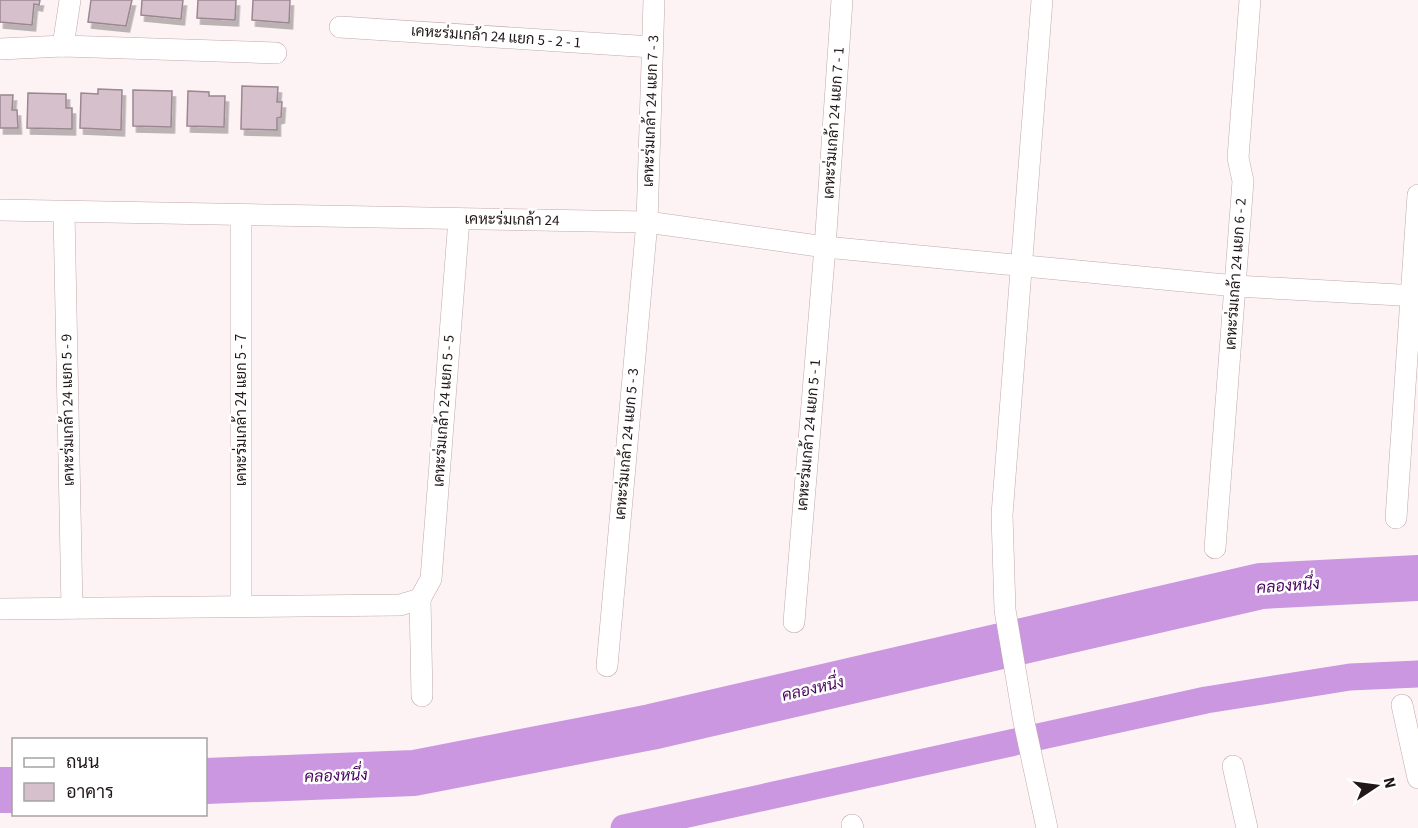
<svg xmlns="http://www.w3.org/2000/svg" width="1418" height="828" viewBox="0 0 1418 828" font-family="'Source Sans 3',Sarabun,sans-serif">
<style>
.lines{fill:none;stroke-linecap:round;stroke-linejoin:round}
.canal{stroke:#ca97e0;stroke-width:27}
.river{stroke:#ca97e0;stroke-width:46}
.building{fill:#d6c0cc;stroke:#9b8792;stroke-width:1.5;filter:url(#shadow)}
.street-casing{stroke:#c1a9ab;stroke-width:22}
.street{stroke:#fff;stroke-width:21}
.labels{text-anchor:middle;dominant-baseline:central;stroke-width:5;stroke-linejoin:round;paint-order:stroke}
.street-label{font-size:15px;fill:#201718;stroke:#fff}
.water-label{font-size:16px;font-style:italic;fill:#49035f;stroke:#fff}
</style>
<defs>
<filter id="shadow"><feDropShadow dx="3.5" dy="6" stdDeviation="0" flood-color="#0004"/></filter>
</defs>
<rect width="100%" height="100%" fill="#fef3f4"/>
<g class="lines">
<path class="canal" d="M624,828L1206,700L1350,677L1418,674"/>
<g class="river">
<path d="M206,781L414,773L651,727L1261,586L1418,578"/>
<path d="M0,790H14"/>
</g>
</g>
<g class="building">
<path d="M0,0H40L39,5L34,4L32,25L0,22Z"/>
<path d="M91,0H132L126,26L88,22Z"/>
<path d="M142,0H183L181,19L141,15Z"/>
<path d="M198,0H236L235,20L197,18Z"/>
<path d="M253,0H290L289,23L252,20Z"/>
<path d="M242,86L278,87L277,102H282L281,117L277,118V130L241,129Z"/>
<path d="M98,89L122,90L121,130L80,128L81,93L98,94Z"/>
<path d="M133,90L172,91L171,127L133,126Z"/>
<path d="M188,91L209,92V96H225L224,127L187,126Z"/>
<path d="M28,93L66,94V108H72V129L27,128Z"/>
<path d="M0,95H13L12,110H17L18,128H0Z"/>
</g>
<g class="lines">
<defs>
<g id="street">
<path d="M1042,0L1002,515L1005,610L1024,722L1047,828"/>
<path d="M340,27L652,47"/>
<path d="M63,46L70,0"/>
<path d="M0,49L63,46L276,53"/>
<path d="M0,210L647,222L825,247L1236,286L1418,296"/>
<path d="M64,212L72,608"/>
<path d="M1396,518L1418,195"/>
<path d="M1215,548L1243,181L1238,158L1250,0"/>
<path d="M420,599L431,579L459,219"/>
<path d="M420,599L422,696"/>
<path d="M241,606V215"/>
<path d="M0,609L400,605L420,599"/>
<path d="M794,622L825,247L842,0"/>
<path d="M607,666L647,222L654,0"/>
<path d="M1402,705L1418,778"/>
<path d="M1233,766L1247,828"/>
<path d="M852,825L853,828"/>
</g>
</defs>
<use href="#street" class="street-casing"/>
<use href="#street" class="street"/>
</g>
<g class="labels">
<g class="street-label">
<text transform="translate(496 37) rotate(4)">เคหะร่มเกล้า 24 แยก 5 - 2 - 1</text>
<text transform="translate(651 111) rotate(-88)">เคหะร่มเกล้า 24 แยก 7 - 3</text>
<text transform="translate(834 123) rotate(-86)">เคหะร่มเกล้า 24 แยก 7 - 1</text>
<text transform="translate(512 220) rotate(1)">เคหะร่มเกล้า 24</text>
<text transform="translate(1236 274) rotate(-86)">เคหะร่มเกล้า 24 แยก 6 - 2</text>
<text transform="translate(68 410) rotate(-91)">เคหะร่มเกล้า 24 แยก 5 - 9</text>
<text transform="translate(241 410) rotate(-90)">เคหะร่มเกล้า 24 แยก 5 - 7</text>
<text transform="translate(444 411) rotate(-86)">เคหะร่มเกล้า 24 แยก 5 - 5</text>
<text transform="translate(809 435) rotate(-85)">เคหะร่มเกล้า 24 แยก 5 - 1</text>
<text transform="translate(627 444) rotate(-85)">เคหะร่มเกล้า 24 แยก 5 - 3</text>
</g>
<g class="water-label">
<text transform="translate(1288 586) rotate(-4)">คลองหนึ่ง</text>
<text transform="translate(813 689) rotate(-13)">คลองหนึ่ง</text>
<text transform="translate(336 776) rotate(-2)">คลองหนึ่ง</text>
</g>
</g>
<rect x="12" y="738" width="195" height="78" fill="#ffffff" stroke="#a6a2a3" stroke-width="1.5"/>
<rect x="24" y="758" width="30" height="9" fill="#ffffff" stroke="#a6a2a3" stroke-width="1.5"/>
<text x="66" y="768" font-size="18" fill="#201718">ถนน</text>
<rect x="24" y="783" width="30" height="18" fill="#d6c0cc" stroke="#a6a2a3" stroke-width="1.5"/>
<text x="66" y="798" font-size="18" fill="#201718">อาคาร</text>
<g transform="translate(1376 786) rotate(77)" stroke="#ffffff" stroke-width="4.5" paint-order="stroke">
<path d="M0-4.5L10 22L0 15L-10 22Z" fill="#201718"/>
<text y="-9" font-size="16" font-weight="bold" text-anchor="middle" fill="#201718">N</text>
</g>
</svg>
